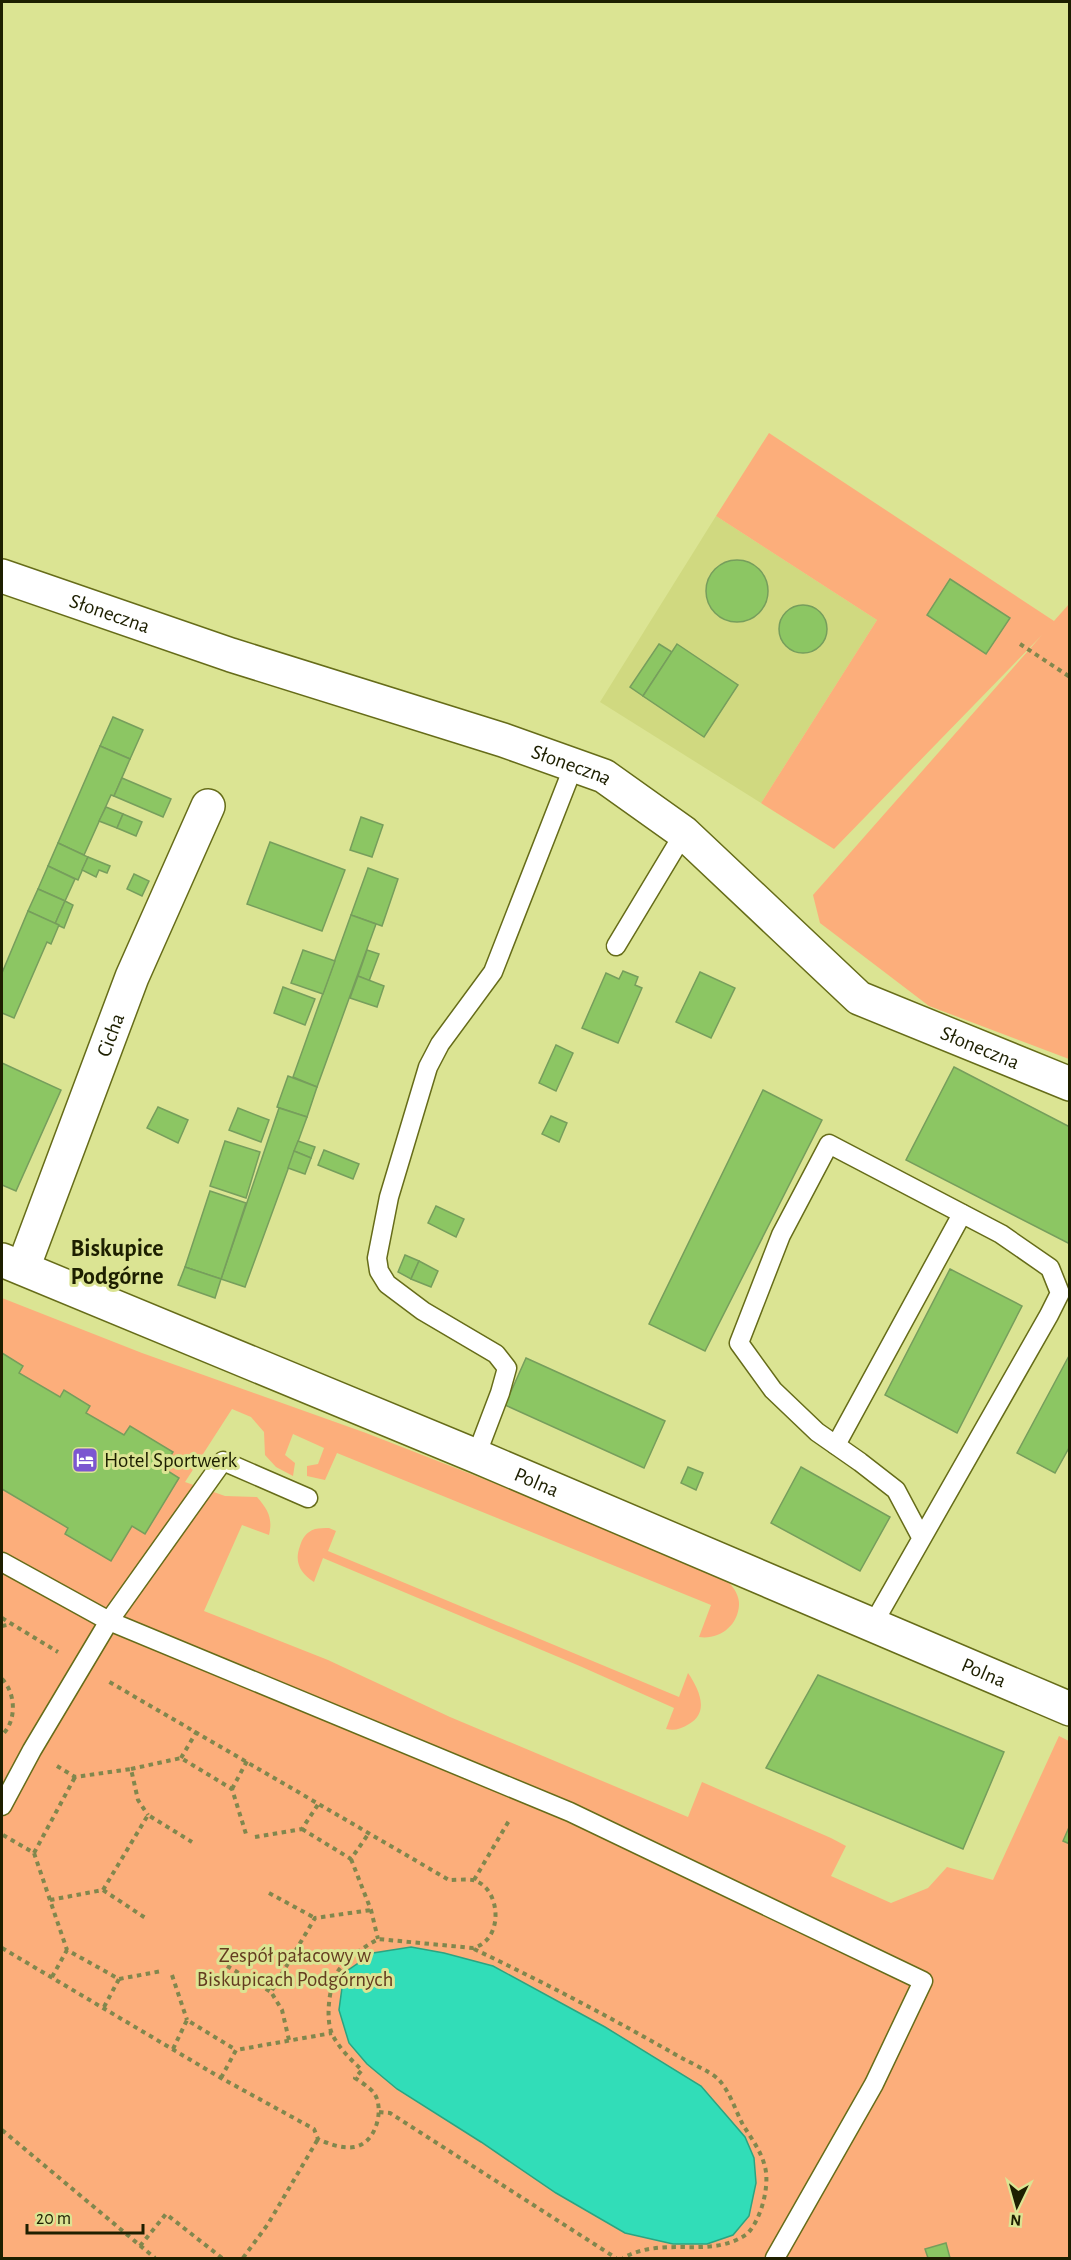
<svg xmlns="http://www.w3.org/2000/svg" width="1071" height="2260" viewBox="0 0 1071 2260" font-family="'Alegreya Sans',sans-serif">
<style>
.built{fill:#d0d980}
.green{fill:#fcae7b}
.water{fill:#31ddb8;stroke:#2ba481;stroke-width:1.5}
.building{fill:#8cc663;stroke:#769e5c;stroke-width:1.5}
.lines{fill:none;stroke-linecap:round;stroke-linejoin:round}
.lane-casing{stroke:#666c19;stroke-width:21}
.street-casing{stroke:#666c19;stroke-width:36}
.path{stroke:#81874d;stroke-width:4;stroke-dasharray:4.5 4.5;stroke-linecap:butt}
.lane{stroke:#fff;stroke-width:18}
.street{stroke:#fff;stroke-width:33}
.labels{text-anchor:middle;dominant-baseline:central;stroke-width:6;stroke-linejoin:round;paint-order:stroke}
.street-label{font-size:21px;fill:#1d1f00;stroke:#dbe493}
.poi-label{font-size:21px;fill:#1d1f00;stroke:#dbe493;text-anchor:start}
.park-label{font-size:21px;fill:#643c20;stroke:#dbe493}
.quarter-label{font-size:24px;font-weight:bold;fill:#1d1f00;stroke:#dbe493}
</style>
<rect width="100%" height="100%" fill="#dbe493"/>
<path class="built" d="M716,516L877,620L761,803L600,702Z"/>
<g class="green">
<path d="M769,433L1054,621L1069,604V1059L929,1006L820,923L813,895L1042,635L834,849L761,803L877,620L716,516Z"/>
<path d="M2,1298L142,1353L366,1433L716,1570C726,1579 740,1591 739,1605C738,1626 719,1640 699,1637L711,1605L337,1453L325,1480L307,1476V1466L318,1464L324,1448L293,1434L285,1455L295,1463L293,1476L276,1467L265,1455L264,1432L251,1417L232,1409L185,1482L225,1496L257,1497C268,1510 273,1518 269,1535L242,1525L204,1611L328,1660L450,1717L688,1817L702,1782L831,1838L846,1846L831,1876L891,1903L928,1888L947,1867L993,1880L1059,1736L1069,1741V2258H2Z"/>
<path d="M329,1528L336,1531L328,1551L679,1697L688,1673C699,1689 710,1712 689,1724C681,1729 674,1731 666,1729L674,1708L582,1667L323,1558L314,1582C300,1573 294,1562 300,1546C302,1539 306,1532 315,1529C319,1528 325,1528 329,1528Z"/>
</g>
<path class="water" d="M411,1947L444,1953L493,1966L605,2027L701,2086L745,2137L754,2158L756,2183L749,2216L733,2235L707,2244H673L625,2233L556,2193L481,2142L397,2089L367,2064L349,2043L339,2010L344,1973L373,1953Z"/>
<g class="building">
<circle cx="737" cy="591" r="31"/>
<path d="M950,579L1010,618L986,654L927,615Z"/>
<circle cx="803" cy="629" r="24"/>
<path d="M659,644L672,652L643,696L630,687Z"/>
<path d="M677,644L738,685L704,737L643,696Z"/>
<path d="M113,717L143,730L130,759L100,746Z"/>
<path d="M100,746L130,759L114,796L111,795L84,855L58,843Z"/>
<path d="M122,778L171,799L163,817L114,796Z"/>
<path d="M106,807L123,814L117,828L99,821Z"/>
<path d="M123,814L142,822L136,836L117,828Z"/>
<path d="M361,817L383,825L372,857L350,850Z"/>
<path d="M270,842L345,870L322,931L247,904Z"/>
<path d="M58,843L88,857L78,880L48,866Z"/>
<path d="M88,857L110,866L107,873L99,870L96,877L82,870Z"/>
<path d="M48,866L75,879L65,901L38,889Z"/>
<path d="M368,868L398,879L382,926L351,915Z"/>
<path d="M134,874L149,881L142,896L127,889Z"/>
<path d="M38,889L65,901L55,924L28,911Z"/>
<path d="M65,901L73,905L64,928L55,924Z"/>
<path d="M28,911L59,925L51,944L47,942L14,1018L2,1013V973Z"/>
<path d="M351,915L376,924L317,1087L293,1077Z"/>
<path d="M303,950L335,961L323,994L291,983Z"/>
<path d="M367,950L379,954L369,981L358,976Z"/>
<path d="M623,971L638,977L635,985L642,988L618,1043L582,1028L606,973L619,979Z"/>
<path d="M700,972L735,988L711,1038L676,1022Z"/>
<path d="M358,976L384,986L377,1007L350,998Z"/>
<path d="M283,987L315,999L305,1025L274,1013Z"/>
<path d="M556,1045L573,1053L556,1091L539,1083Z"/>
<path d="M2,1063L61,1090L16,1191L2,1185Z"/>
<path d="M954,1067L1070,1127V1244L906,1160Z"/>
<path d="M288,1076L317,1087L307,1117L277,1107Z"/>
<path d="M763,1090L822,1120L705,1351L649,1324Z"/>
<path d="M158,1107L188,1120L178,1143L147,1128Z"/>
<path d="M238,1108L269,1120L261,1142L229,1130Z"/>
<path d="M279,1108L307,1117L245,1287L221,1279Z"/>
<path d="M551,1116L567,1123L559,1142L542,1134Z"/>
<path d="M225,1141L260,1152L246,1198L210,1186Z"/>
<path d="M298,1141L315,1147L311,1158L294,1151Z"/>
<path d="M324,1150L359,1164L353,1179L318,1165Z"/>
<path d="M294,1151L311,1158L305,1174L288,1168Z"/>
<path d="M210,1191L246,1203L221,1279L185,1267Z"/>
<path d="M436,1206L464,1219L456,1237L428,1223Z"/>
<path d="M405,1255L419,1261L411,1279L398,1272Z"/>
<path d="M419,1261L438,1271L431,1287L411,1279Z"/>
<path d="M185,1267L221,1279L215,1298L178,1285Z"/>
<path d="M950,1269L1022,1306L957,1433L885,1395Z"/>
<path d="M2,1353L23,1366L19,1373L60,1397L64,1390L90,1406L86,1413L124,1435L130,1426L173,1452L163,1468L179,1478L145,1534L132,1526L111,1561L65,1534L68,1528L2,1489Z"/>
<path d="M1070,1354V1446L1055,1473L1017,1453Z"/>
<path d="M526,1358L665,1421L644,1468L505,1405Z"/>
<path d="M688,1467L703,1473L696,1490L681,1483Z"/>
<path d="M801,1467L890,1517L860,1571L771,1523Z"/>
<path d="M818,1675L1004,1752L963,1849L766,1768Z"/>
<path d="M1070,1825V1844L1063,1841Z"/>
<path d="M946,2243L950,2258H928L925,2249Z"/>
</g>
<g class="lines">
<defs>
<g id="lane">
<path d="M616,946L684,833"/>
<path d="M836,1445L962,1214"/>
<path d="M476,1456L500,1393L507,1368L496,1354L423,1311L387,1284L379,1271L377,1258L389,1197L428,1067L440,1044L493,972L574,765"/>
<path d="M2,1562L109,1621L223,1461L308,1498"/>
<path d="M873,1624L1049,1315L1060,1293L1050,1268L1001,1234L829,1144L781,1235L739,1343L773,1390L817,1432L860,1462L896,1490L921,1537"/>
<path d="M2,1806L32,1750L109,1621L570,1812L923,1981L874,2084L775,2258"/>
</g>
<g id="street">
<path id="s1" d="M2,576L231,655L503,740L604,776L684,833L859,998L1070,1084"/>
<path id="s2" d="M2,1260L476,1456L1070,1709"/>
<path id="s3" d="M23,1268L132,977L208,806"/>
</g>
</defs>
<use href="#lane" class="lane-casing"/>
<use href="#street" class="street-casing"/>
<g class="path">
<path d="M1020,644L1070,677"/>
<path d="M2,1618L58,1652"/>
<path d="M2,1626L12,1624"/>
<path d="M2,1679C16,1693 17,1721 2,1735"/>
<path d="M181,1758L197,1731"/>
<path d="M57,1766L75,1777L131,1769L138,1800L148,1815"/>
<path d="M131,1769L181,1758L232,1789L246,1834"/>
<path d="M232,1789L247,1761"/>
<path d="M302,1829L351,1859L369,1833"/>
<path d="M3,1835L34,1853L67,1950L119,1979L162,1971"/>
<path d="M255,1837L302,1829L319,1803"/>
<path d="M34,1853L75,1777"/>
<path d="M351,1859L371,1910L378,1939"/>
<path d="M474,1880L510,1819"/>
<path d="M103,1890L148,1815L192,1842"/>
<path d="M269,1893L315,1918"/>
<path d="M50,1900L103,1890L147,1919"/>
<path d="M2,1948L221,2078L314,2129L318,2139C329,2144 342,2149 354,2147C376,2144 385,2109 374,2093C369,2087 361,2082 355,2078L362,2070C351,2060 339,2048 332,2034C325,2018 329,1981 341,1967C351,1956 364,1947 378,1939L473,1948C505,1940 501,1887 473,1880C466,1879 456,1880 449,1880L106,1680"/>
<path d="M474,1949C541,1981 606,2015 671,2052C682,2059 710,2071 718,2079C729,2090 735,2109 742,2123C750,2137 761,2150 765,2167C770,2186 761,2220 747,2234C709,2260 665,2235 623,2258"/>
<path d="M227,1966L271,1992"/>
<path d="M172,1975L187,2020"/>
<path d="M52,1977L67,1950"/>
<path d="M104,2007L119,1979"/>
<path d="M289,2040L282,2010L271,1992L315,1918L371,1910"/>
<path d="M173,2049L187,2020L236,2050"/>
<path d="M221,2078L236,2050L332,2033"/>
<path d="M379,2112L390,2113L616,2258"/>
<path d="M2,2130L155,2258"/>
<path d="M140,2246L166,2214L222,2258"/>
<path d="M243,2258L268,2224L318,2139"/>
</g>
<use href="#lane" class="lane"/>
<use href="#street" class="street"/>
</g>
<defs>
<symbol id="hotel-square" viewBox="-11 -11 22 22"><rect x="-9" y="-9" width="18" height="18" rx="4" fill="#7c56d0" stroke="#dbe493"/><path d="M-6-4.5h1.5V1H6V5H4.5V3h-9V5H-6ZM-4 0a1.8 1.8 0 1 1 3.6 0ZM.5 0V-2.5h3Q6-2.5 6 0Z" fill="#fff"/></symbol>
</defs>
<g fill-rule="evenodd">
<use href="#hotel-square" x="70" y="1445" width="30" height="30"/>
</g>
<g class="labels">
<g class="street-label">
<text stroke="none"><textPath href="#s1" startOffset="114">Słoneczna</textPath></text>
<text stroke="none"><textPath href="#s1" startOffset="600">Słoneczna</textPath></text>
<text stroke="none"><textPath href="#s3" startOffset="249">Cicha</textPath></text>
<text stroke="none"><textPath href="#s1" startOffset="1104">Słoneczna</textPath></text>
<text stroke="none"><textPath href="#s2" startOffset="579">Polna</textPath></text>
<text stroke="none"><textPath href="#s2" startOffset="1065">Polna</textPath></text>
</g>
<g class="poi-label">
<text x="104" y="1460">Hotel Sportwerk</text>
</g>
<g class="park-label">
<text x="295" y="1955">Zespół pałacowy w<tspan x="295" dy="24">Biskupicach Podgórnych</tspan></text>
</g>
<g class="quarter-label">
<text x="117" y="1249">Biskupice<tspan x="117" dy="28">Podgórne</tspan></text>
</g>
</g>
<rect width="1071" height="2260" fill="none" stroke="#1d1f00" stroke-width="6"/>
<g transform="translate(1017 2206) rotate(185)" stroke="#dbe493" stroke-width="4.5" paint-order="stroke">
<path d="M0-4.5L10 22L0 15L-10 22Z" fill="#1d1f00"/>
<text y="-9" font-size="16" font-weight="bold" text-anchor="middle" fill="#1d1f00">N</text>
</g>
<path d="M27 2224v9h116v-9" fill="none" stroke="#1d1f00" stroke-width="3"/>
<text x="36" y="2224" font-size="18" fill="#1d1f00" stroke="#dbe493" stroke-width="4.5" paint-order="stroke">20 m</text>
</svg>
